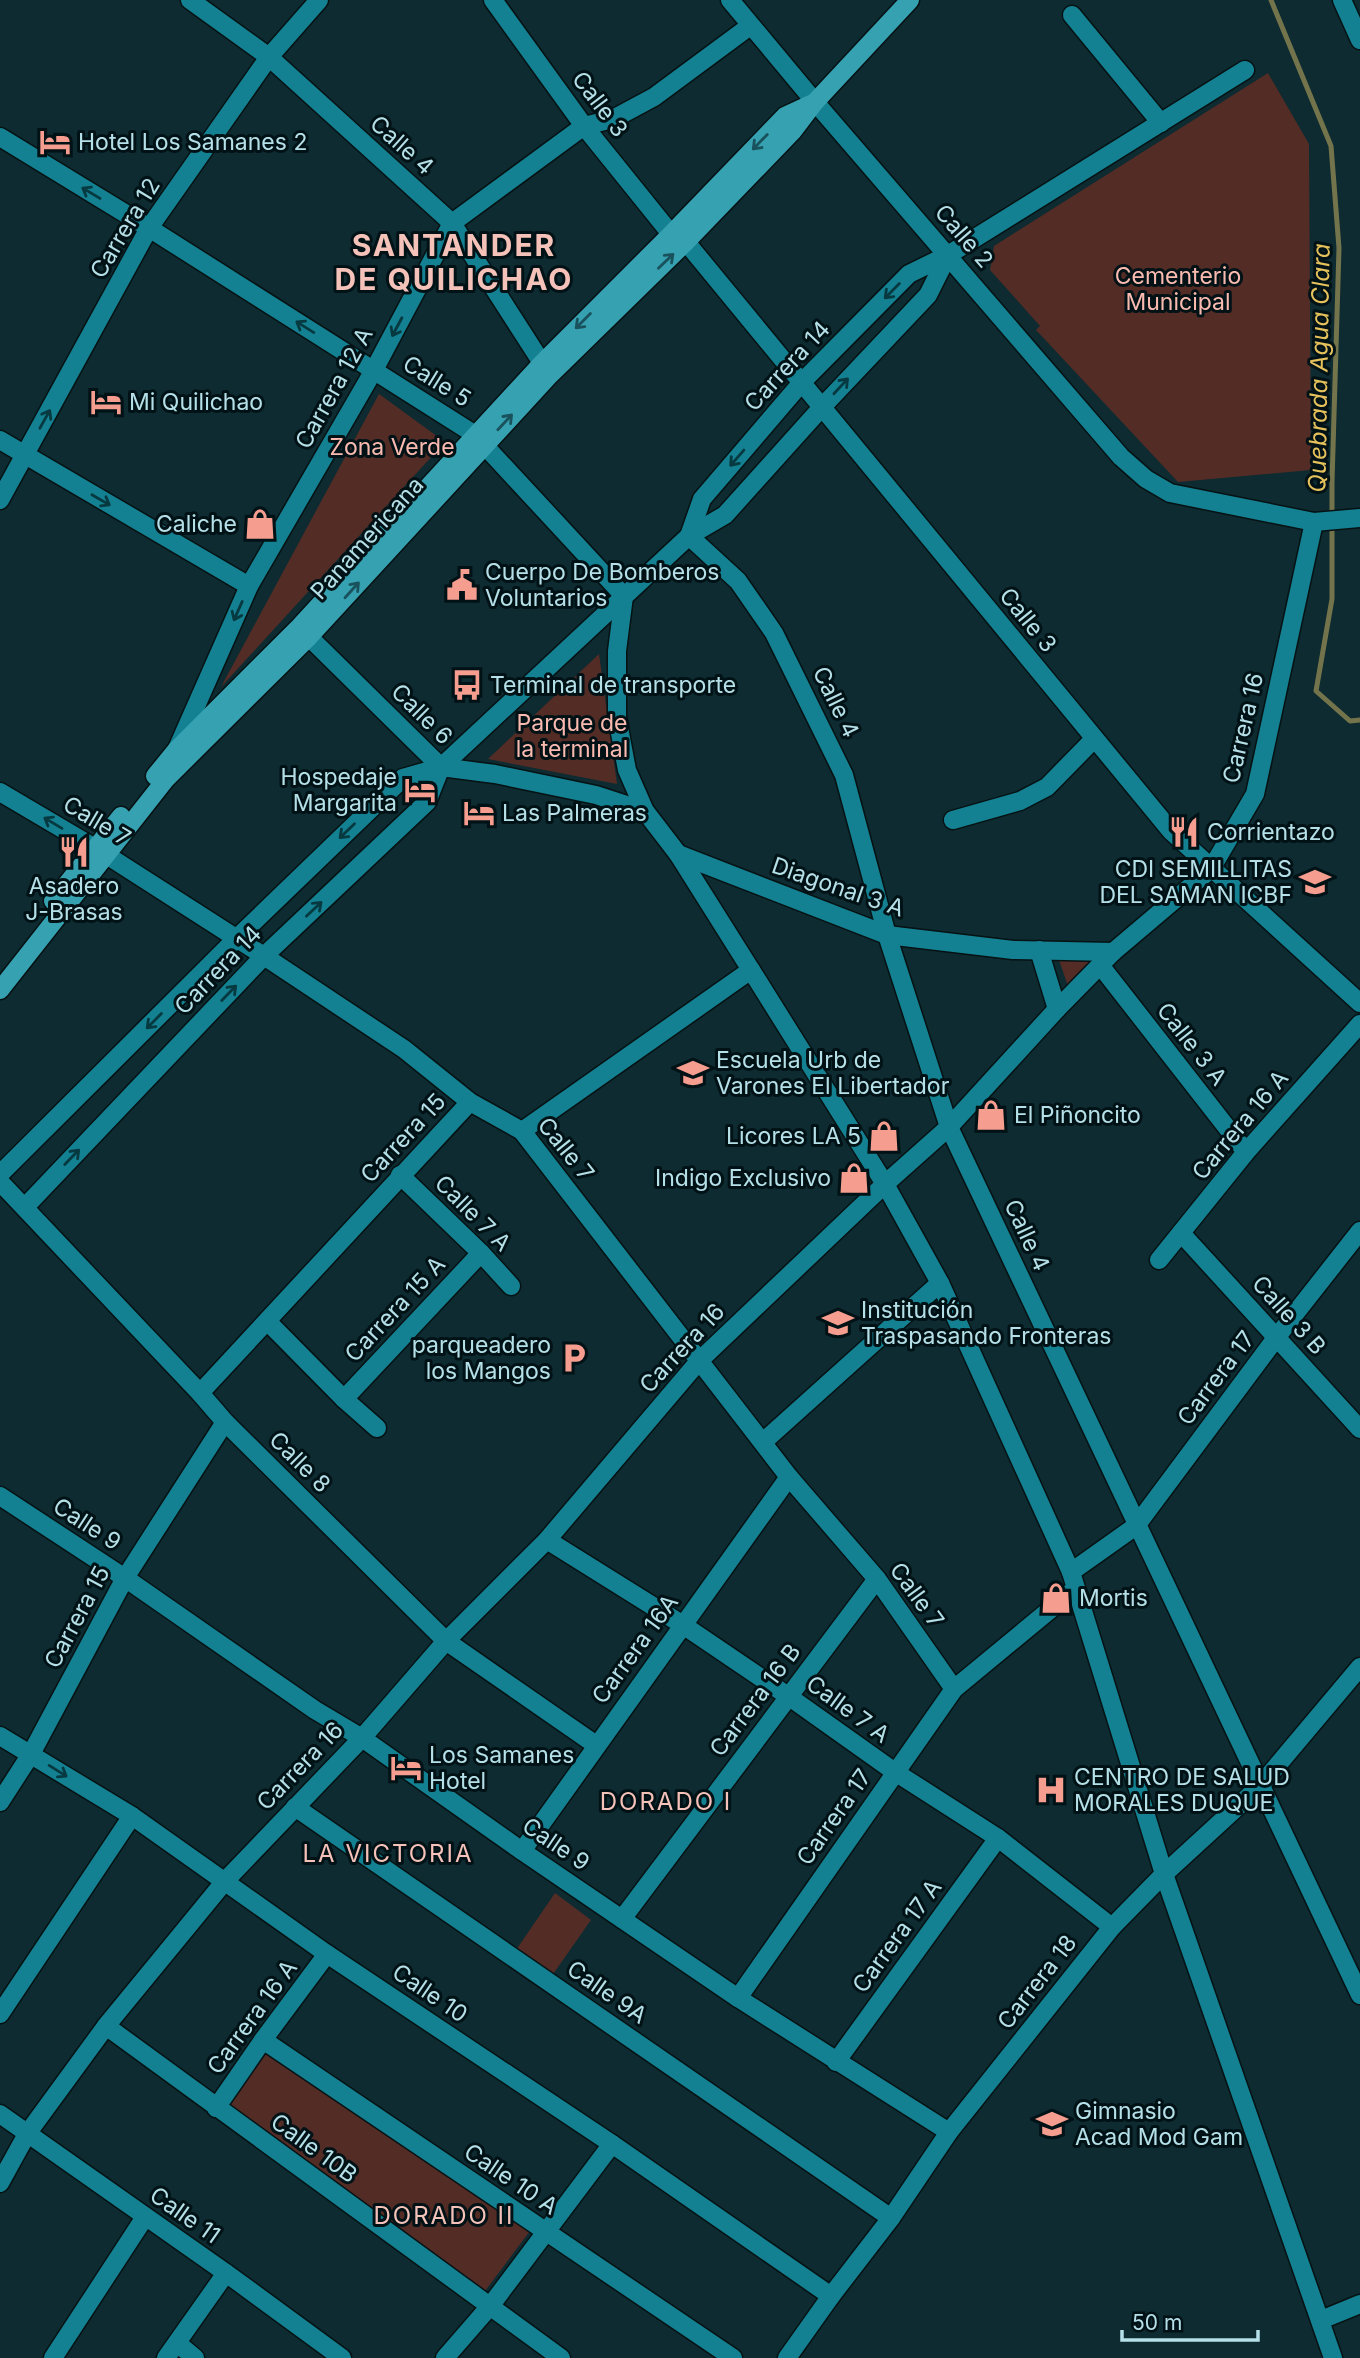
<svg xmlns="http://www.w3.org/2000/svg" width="1360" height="2358" viewBox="0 0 1360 2358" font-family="Inter,sans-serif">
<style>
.green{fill:#542c26}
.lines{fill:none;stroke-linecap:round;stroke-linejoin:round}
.stream{stroke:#74744c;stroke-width:5}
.minor-casing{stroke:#061214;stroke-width:21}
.tertiary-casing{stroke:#061214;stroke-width:21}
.primary-casing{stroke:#061214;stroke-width:21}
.minor{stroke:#138191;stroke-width:18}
.tertiary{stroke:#138191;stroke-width:18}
.primary{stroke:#36a1b1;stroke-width:18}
.oneway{stroke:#19525c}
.oneway2{stroke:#073941}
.labels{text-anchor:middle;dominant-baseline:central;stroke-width:6;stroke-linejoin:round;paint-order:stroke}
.street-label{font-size:23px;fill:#b5e0e8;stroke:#011216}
.poi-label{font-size:23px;fill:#b5e0e8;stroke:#011216;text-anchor:start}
.park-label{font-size:23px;fill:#fabaaf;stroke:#011216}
.water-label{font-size:24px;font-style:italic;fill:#e6c25d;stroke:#011216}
.neighbourhood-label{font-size:24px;letter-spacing:2px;fill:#f5c2b9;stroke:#011216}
.district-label{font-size:30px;font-weight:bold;letter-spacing:2px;fill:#f5c2b9;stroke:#011216}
</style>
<rect width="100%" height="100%" fill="#0d2b30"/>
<g class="green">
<path d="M1268,73L1309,144L1311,470L1178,482L1036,330L1040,326L990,270L994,246Z"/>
<path d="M379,394L445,442L221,687Z"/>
<path d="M599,654L617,784L488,759Z"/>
<path d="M1059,960L1096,961L1069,989Z"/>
<path d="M555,1893L591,1920L551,1977L514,1953Z"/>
<path d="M267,2045L530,2231L482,2295L225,2106Z"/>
</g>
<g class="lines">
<path class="stream" d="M1271,0L1331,146L1339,248L1332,482V599L1316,691L1350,721L1360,720"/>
<defs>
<g id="minor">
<path d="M190,0L269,57L452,223L542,363"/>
<path d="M493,0L584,126L671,234"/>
<path d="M730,0L815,102L1121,457L1146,479L1170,493L1314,522L1360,518"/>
<path d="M1342,0L1360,40"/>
<path d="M1072,15L1161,123"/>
<path d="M149,228L269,57L319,0"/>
<path d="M686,242L1171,831L1360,1003"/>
<path d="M0,440L249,586"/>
<path d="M689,536L738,581L774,633L844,775L887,935L949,1127L1360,1995"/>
<path d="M689,536L702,499L803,381L909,274L948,255L1245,70"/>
<path d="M309,637L441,767L689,536L725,515L823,406L928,295L948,255"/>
<path d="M177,749L249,586L374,370L452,223L584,126L613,119L654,97L750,26"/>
<path d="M953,820L1020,801L1047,787L1094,739"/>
<path d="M678,854L887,935L1013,950L1113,952"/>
<path d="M1039,950L1057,1009"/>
<path d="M1100,965L1246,1152"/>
<path d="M522,1131L751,970"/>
<path d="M0,1174L237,938"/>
<path d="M400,1175L481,1253L511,1286"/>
<path d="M0,1182L200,1393L225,1422L446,1641L596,1745"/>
<path d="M25,1207L264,956L404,1049L470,1102L522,1131L789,1477L877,1579L954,1689"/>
<path d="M1181,1233L1360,1429"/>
<path d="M1159,1260L1246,1152L1360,1024"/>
<path d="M268,1322L344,1399L377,1428"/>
<path d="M200,1393L470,1102"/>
<path d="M344,1399L481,1253"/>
<path d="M763,1442L940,1283"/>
<path d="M0,1496L125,1578L315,1710L362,1738L522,1851L738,1998L949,2132"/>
<path d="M547,1540L683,1625L788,1696L895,1772L998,1838L1112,1927"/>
<path d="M1071,1572L1136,1526L1276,1338L1360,1231"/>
<path d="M0,1736L132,1816L327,1954L612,2144L831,2296"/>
<path d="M0,1802L31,1754L125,1578L225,1422"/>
<path d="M295,1807L891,2218"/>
<path d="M522,1851L789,1477"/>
<path d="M622,1919L877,1579"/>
<path d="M738,1998L954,1689L1075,1589"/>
<path d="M0,2014L132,1816"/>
<path d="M106,2026L561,2358"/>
<path d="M263,2040L733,2358"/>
<path d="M836,2062L998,1838"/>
<path d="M216,2108L263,2040L327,1954"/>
<path d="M0,2114L226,2273L342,2358"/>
<path d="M0,2183L27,2134L106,2026L225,1881L362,1738L446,1641L547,1540L699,1361L885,1184L949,1127L1057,1009L1113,952L1211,869L1255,794L1314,522"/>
<path d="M1321,2320L1360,2304"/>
<path d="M177,2343L195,2358"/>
<path d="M53,2358L145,2217"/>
<path d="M166,2358L226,2273"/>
<path d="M445,2358L491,2305L612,2144"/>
<path d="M787,2358L831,2296L891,2218L949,2132L1112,1927L1164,1874L1260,1786L1360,1667"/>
</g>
<g id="tertiary">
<path d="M0,137L149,228L474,434L624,596L617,651V717L627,770L645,811L678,854L751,970L885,1184L940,1283L1071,1572L1164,1874L1333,2358"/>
<path d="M0,500L149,228"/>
<path d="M0,792L105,854L264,956L427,802L441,767"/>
<path d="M237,938L403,778L441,767L495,774L596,795L645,811"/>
</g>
<g id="primary">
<path d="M155,776L177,749L299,627L542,363L671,234L785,116L811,104"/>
<path d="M53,901L121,816"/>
<path d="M0,990L166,779L309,637L550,375L686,242L793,131L815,102L910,0"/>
</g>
</defs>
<use href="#minor" class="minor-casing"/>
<use href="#tertiary" class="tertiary-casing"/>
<use href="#primary" class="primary-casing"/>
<use href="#minor" class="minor"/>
<use href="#tertiary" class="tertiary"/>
<use href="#primary" class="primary"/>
</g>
<defs><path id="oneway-shaft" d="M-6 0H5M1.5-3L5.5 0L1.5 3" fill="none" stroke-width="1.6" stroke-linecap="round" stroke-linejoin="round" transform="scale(1.75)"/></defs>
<g class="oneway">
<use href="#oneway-shaft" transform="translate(760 142) rotate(134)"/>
<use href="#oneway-shaft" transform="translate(666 261) rotate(-44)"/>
<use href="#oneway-shaft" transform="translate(583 321) rotate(135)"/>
<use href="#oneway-shaft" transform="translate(505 422) rotate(-47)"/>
<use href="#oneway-shaft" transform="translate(352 590) rotate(-48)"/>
</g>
<g class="oneway2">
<use href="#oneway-shaft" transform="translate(91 193) rotate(-149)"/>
<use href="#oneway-shaft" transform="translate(892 291) rotate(135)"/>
<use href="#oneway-shaft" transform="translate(305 327) rotate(-148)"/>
<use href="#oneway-shaft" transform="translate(397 327) rotate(118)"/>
<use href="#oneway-shaft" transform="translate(841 386) rotate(-47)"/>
<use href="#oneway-shaft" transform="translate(45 419) rotate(-61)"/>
<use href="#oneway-shaft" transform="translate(737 458) rotate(131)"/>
<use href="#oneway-shaft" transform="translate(101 500) rotate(30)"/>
<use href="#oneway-shaft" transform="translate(238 611) rotate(114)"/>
<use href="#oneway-shaft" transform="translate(53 823) rotate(-149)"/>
<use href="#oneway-shaft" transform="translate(347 831) rotate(136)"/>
<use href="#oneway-shaft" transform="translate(314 909) rotate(-43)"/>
<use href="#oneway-shaft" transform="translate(229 993) rotate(-46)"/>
<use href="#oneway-shaft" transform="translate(154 1021) rotate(135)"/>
<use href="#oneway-shaft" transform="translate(72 1157) rotate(-46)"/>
<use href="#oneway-shaft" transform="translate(58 1771) rotate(32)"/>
</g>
<defs>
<symbol id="hotel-bare" viewBox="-9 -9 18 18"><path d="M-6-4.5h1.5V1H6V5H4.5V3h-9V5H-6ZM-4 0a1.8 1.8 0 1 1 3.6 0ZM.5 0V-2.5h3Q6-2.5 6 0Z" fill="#f59d8e" stroke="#011216" stroke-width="2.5" paint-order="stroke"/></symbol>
<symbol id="shop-bare" viewBox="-9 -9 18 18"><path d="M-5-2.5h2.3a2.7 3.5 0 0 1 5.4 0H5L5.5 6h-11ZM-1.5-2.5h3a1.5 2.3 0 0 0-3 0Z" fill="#f59d8e" stroke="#011216" stroke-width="2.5" paint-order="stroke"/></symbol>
<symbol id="civic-bare" viewBox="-9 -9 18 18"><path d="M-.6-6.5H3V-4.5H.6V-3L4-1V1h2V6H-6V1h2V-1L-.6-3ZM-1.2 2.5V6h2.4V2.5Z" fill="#f59d8e" stroke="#011216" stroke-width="2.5" paint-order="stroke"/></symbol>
<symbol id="bus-bare" viewBox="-9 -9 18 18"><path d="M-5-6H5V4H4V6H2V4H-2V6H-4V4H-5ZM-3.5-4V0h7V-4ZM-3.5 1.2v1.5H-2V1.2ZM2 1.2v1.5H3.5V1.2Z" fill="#f59d8e" stroke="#011216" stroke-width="2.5" paint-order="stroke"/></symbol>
<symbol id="restaurant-bare" viewBox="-9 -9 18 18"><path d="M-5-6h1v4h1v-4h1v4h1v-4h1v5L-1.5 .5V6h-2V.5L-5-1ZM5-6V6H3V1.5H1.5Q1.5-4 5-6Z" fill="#f59d8e" stroke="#011216" stroke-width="2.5" paint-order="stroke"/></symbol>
<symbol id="school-bare" viewBox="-9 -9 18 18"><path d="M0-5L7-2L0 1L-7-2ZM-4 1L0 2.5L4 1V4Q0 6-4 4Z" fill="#f59d8e" stroke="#011216" stroke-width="2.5" paint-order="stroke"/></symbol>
<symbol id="parking-bare" viewBox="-9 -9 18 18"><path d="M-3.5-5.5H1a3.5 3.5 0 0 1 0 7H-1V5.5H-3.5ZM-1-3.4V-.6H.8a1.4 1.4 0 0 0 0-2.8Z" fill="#f59d8e" stroke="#011216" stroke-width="2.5" paint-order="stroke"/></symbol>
<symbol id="hospital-bare" viewBox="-9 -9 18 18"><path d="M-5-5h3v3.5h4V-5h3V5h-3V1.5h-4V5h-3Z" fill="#f59d8e" stroke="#011216" stroke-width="2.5" paint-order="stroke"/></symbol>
</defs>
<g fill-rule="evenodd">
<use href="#hotel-bare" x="33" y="120" width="44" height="44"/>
<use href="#hotel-bare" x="84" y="380" width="44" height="44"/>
<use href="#shop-bare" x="238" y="502" width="44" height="44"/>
<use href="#civic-bare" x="440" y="563" width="44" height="44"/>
<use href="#bus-bare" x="445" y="663" width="44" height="44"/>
<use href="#hotel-bare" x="398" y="768" width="44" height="44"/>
<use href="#hotel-bare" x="457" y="791" width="44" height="44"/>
<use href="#restaurant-bare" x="1162" y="810" width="44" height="44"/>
<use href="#restaurant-bare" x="52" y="830" width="44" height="44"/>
<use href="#school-bare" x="1293" y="860" width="44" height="44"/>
<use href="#school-bare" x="671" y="1051" width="44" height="44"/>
<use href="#shop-bare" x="969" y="1093" width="44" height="44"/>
<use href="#shop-bare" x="862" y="1114" width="44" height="44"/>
<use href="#shop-bare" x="832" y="1156" width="44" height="44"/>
<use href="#school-bare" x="816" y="1301" width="44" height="44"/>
<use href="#parking-bare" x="552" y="1336" width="44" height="44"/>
<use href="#shop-bare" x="1034" y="1576" width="44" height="44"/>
<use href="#hotel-bare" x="384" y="1746" width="44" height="44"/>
<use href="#hospital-bare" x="1029" y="1768" width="44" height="44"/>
<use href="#school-bare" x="1030" y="2102" width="44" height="44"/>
</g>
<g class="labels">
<g class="street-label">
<text transform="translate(600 104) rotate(53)">Calle 3</text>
<text transform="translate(402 145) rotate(42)">Calle 4</text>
<text transform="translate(125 228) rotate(-59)">Carrera 12</text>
<text transform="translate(964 236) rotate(49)">Calle 2</text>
<text transform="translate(787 366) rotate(-47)">Carrera 14</text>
<text transform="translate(437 381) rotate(32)">Calle 5</text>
<text transform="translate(334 388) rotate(-61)">Carrera 12 A</text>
<text transform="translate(367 538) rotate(-48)">Panamericana</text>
<text transform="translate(1028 620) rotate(51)">Calle 3</text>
<text transform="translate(836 702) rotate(64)">Calle 4</text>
<text transform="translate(422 714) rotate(45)">Calle 6</text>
<text transform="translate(1243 728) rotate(-77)">Carrera 16</text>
<text transform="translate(97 821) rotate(31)">Calle 7</text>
<text transform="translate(838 887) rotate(19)">Diagonal 3 A</text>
<text transform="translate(218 970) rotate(-46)">Carrera 14</text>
<text transform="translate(1192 1044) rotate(52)">Calle 3 A</text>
<text transform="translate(1240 1125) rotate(-50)">Carrera 16 A</text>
<text transform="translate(403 1138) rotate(-47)">Carrera 15</text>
<text transform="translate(566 1149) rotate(51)">Calle 7</text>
<text transform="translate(473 1213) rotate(45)">Calle 7 A</text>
<text transform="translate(1027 1235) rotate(65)">Calle 4</text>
<text transform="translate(395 1309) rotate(-47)">Carrera 15 A</text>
<text transform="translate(1289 1315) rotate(48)">Calle 3 B</text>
<text transform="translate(682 1348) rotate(-47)">Carrera 16</text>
<text transform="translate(1216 1378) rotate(-53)">Carrera 17</text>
<text transform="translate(300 1462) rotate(45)">Calle 8</text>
<text transform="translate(87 1524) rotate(33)">Calle 9</text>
<text transform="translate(917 1595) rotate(54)">Calle 7</text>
<text transform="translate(77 1617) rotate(-62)">Carrera 15</text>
<text transform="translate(635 1649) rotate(-54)">Carrera 16A</text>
<text transform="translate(755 1700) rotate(-53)">Carrera 16 B</text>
<text transform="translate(848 1709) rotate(36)">Calle 7 A</text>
<text transform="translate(300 1766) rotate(-46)">Carrera 16</text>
<text transform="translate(834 1817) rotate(-55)">Carrera 17</text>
<text transform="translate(556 1844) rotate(34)">Calle 9</text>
<text transform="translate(897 1936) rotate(-54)">Carrera 17 A</text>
<text transform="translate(1037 1982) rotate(-52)">Carrera 18</text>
<text transform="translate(607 1992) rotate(35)">Calle 9A</text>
<text transform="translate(430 1993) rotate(34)">Calle 10</text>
<text transform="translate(252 2017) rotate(-54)">Carrera 16 A</text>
<text transform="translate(314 2148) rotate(36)">Calle 10B</text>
<text transform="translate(511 2179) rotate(34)">Calle 10 A</text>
<text transform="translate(185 2215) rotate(35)">Calle 11</text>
</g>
<g class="poi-label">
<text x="78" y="142">Hotel Los Samanes 2</text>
<text x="129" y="402">Mi Quilichao</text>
<text x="237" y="524" text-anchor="end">Caliche</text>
<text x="485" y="572">Cuerpo De Bomberos<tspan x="485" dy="26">Voluntarios</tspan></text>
<text x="490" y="685">Terminal de transporte</text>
<text x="397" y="777" text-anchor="end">Hospedaje<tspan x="397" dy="26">Margarita</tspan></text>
<text x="502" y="813">Las Palmeras</text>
<text x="1207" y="832">Corrientazo</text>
<text x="1292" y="869" text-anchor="end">CDI SEMILLITAS<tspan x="1292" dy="26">DEL SAMAN ICBF</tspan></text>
<text x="74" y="886" text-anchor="middle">Asadero<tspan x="74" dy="26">J-Brasas</tspan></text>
<text x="716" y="1060">Escuela Urb de<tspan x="716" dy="26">Varones El Libertador</tspan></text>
<text x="1014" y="1115">El Piñoncito</text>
<text x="861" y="1136" text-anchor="end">Licores LA 5</text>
<text x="831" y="1178" text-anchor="end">Indigo Exclusivo</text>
<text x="861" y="1310">Institución<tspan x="861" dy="26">Traspasando Fronteras</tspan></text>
<text x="551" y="1345" text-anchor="end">parqueadero<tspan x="551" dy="26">los Mangos</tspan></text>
<text x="1079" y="1598">Mortis</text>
<text x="429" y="1755">Los Samanes<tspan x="429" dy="26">Hotel</tspan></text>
<text x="1074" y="1777">CENTRO DE SALUD<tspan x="1074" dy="26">MORALES DUQUE</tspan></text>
<text x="1075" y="2111">Gimnasio<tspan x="1075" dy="26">Acad Mod Gam</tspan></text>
</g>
<g class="park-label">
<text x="1178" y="276">Cementerio<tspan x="1178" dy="26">Municipal</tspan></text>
<text x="392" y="447">Zona Verde</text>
<text x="572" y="723">Parque de<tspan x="572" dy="26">la terminal</tspan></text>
</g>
<g class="water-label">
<text transform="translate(1319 368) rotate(-89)">Quebrada Agua Clara</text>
</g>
<g class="neighbourhood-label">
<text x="666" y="1801">DORADO I</text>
<text x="388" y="1853">LA VICTORIA</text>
<text x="444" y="2215">DORADO II</text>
</g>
<g class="district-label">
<text x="454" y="245">SANTANDER<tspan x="454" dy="34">DE QUILICHAO</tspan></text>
</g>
</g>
<path d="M1122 2330v10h136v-10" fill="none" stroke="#b5e0e8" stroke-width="3.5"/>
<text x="1132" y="2330" font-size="21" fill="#b5e0e8" stroke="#011216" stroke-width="5" paint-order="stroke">50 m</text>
</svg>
